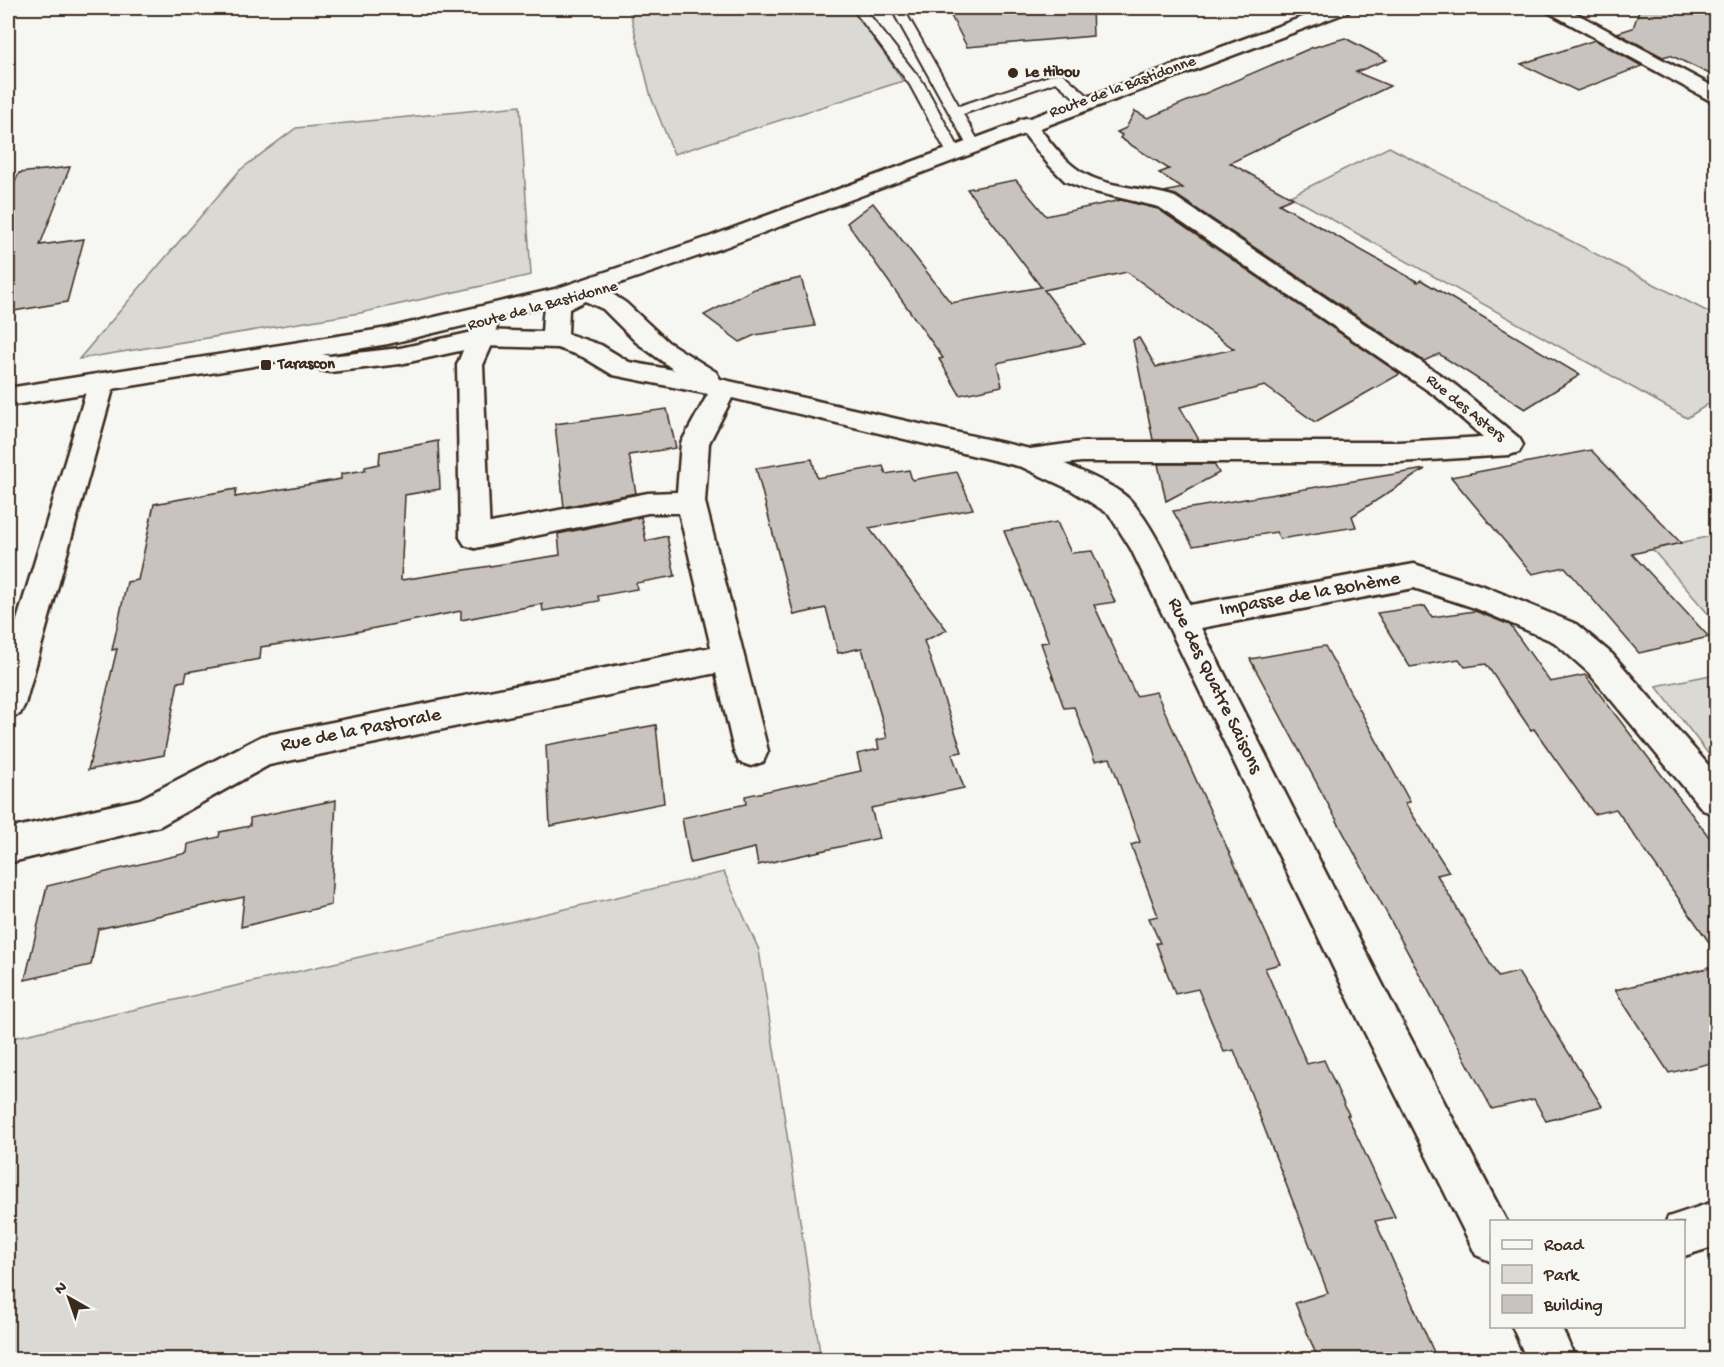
<svg xmlns="http://www.w3.org/2000/svg" width="1724" height="1367" viewBox="0 0 1724 1367" font-family="'Gochi Hand',sans-serif">
<style>
.green{fill:#dad9d3;stroke:#8a8278;stroke-width:1.5}
.building{fill:#c8c3be;stroke:#3b2a1e;stroke-width:1.5}
.lines{fill:none;stroke-linecap:round;stroke-linejoin:round}
.service-casing{stroke:#3b2a1e;stroke-width:4}
.pedestrian-casing{stroke:#3b2a1e;stroke-width:5}
.minor-casing{stroke:#3b2a1e;stroke-width:5}
.primary-casing{stroke:#3b2a1e;stroke-width:5}
.service{fill:#f6f6f2;fill-rule:evenodd}
.pedestrian{fill:#f6f6f2;fill-rule:evenodd}
.minor{fill:#f6f6f2;fill-rule:evenodd}
.primary{fill:#f6f6f2;fill-rule:evenodd}
.poi-dot{fill:#3b2a1e;stroke:#f6f6f2;stroke-width:2}
.labels{text-anchor:middle;dominant-baseline:central;stroke-width:5;stroke-linejoin:round;paint-order:stroke}
.far-poi-label{font-size:16px;font-weight:bold;fill:#3b2a1e;stroke:#f6f6f2;text-anchor:start}
.far-street-label{font-size:16px;fill:#3b2a1e;stroke:#f6f6f2}
.street-label{font-size:20px;fill:#3b2a1e;stroke:#f6f6f2}
</style>
<rect width="100%" height="100%" fill="#f6f6f2"/>
<filter id="ink" filterUnits="userSpaceOnUse"><feTurbulence type="fractalNoise" baseFrequency=".0167" numOctaves="2"/><feDisplacementMap in="SourceGraphic" scale="12" xChannelSelector="R" yChannelSelector="G"/><feConvolveMatrix kernelMatrix="1 2 1 2 8 2 1 2 1" color-interpolation-filters="sRGB"/></filter>
<g filter="url(#ink)">
<g class="green">
<path d="M651,8H854L903,81L674,154L651,97L630,12Z"/>
<path d="M520,106L531,275L360,313L79,359L240,170L296,128Z"/>
<path d="M1389,147L1716,316V399L1687,418L1290,196Z"/>
<path d="M1716,535V623L1652,549Z"/>
<path d="M1716,674V764L1656,686Z"/>
<path d="M724,872L759,950L821,1359H8V1039Z"/>
</g>
<g class="building">
<path d="M947,8H1092L1093,36L967,47Z"/>
<path d="M1640,8H1716V77L1670,55L1663,57L1617,33L1633,28Z"/>
<path d="M1345,38L1387,60L1356,72L1390,86L1230,163L1293,198L1279,204L1418,282L1421,280L1580,375L1525,409L1439,354L1424,361L1176,195L1164,192L1183,188L1159,173L1169,169L1120,138L1122,135L1117,132L1126,128L1135,111L1148,118L1311,48Z"/>
<path d="M1595,40L1642,66L1577,91L1521,64Z"/>
<path d="M70,167L40,245L84,239L67,302L14,311L10,320H8V198L19,173Z"/>
<path d="M1016,180L1046,216L1121,200L1158,209L1400,374L1315,422L1265,386L1180,407L1199,440H1153L1133,340L1139,338L1156,367L1234,349L1127,272L1044,290L1085,344L997,363L1002,386L960,395L939,359L943,358L847,223L873,203L951,303L1041,287L967,189Z"/>
<path d="M801,278L815,326L755,335L740,342L704,315L754,289Z"/>
<path d="M667,409L676,448L629,455L636,493L564,507L555,424Z"/>
<path d="M438,441L440,489L405,495L401,580L560,555L558,534L641,517L646,541L667,536L675,576L636,583L637,589L598,596L599,601L543,611L542,604L461,620V611L345,634L261,647L260,659L187,672L185,681L178,682L164,755L88,770L117,649L112,650L127,582L138,580L154,504L236,489L235,497L341,479V474L365,470V467L379,464L380,452Z"/>
<path d="M1591,450L1681,543L1632,554L1709,637L1639,653L1565,567L1532,574L1451,477Z"/>
<path d="M812,459L817,478L883,466L886,474L909,470L912,480L957,472L973,509L869,528L947,630L924,641L962,752L952,754L964,788L871,808L879,838L758,865L755,848L690,863L682,818L746,804L745,796L861,771L857,754L879,749L877,740L887,738L862,648L838,653L826,608L794,615L756,468Z"/>
<path d="M1158,464H1214L1219,473L1166,501Z"/>
<path d="M1425,469L1352,516L1356,527L1280,539L1276,532L1193,546L1173,511Z"/>
<path d="M1057,522L1071,553L1092,551L1115,602L1094,605L1136,696L1156,692L1280,964L1265,968L1307,1064L1324,1060L1349,1115H1347L1395,1217L1375,1221L1437,1359H1318L1295,1303L1328,1293L1307,1238L1234,1050L1224,1052L1198,989L1175,994L1156,943H1160L1149,918L1158,916L1131,845L1140,842L1110,758L1095,761L1074,707L1064,708L1041,643L1049,642L1004,531Z"/>
<path d="M1425,606L1432,617L1475,611L1510,625L1550,682L1585,675L1716,846V952L1616,809L1594,814L1534,729L1531,730L1486,664L1465,667L1459,659L1410,667L1377,613Z"/>
<path d="M1325,646L1410,802L1405,803L1449,872L1437,875L1498,977L1518,972L1602,1106L1546,1121L1534,1099L1492,1109L1250,659Z"/>
<path d="M656,725L664,803L550,826L546,745Z"/>
<path d="M336,800L331,905L241,927L244,897L98,929L91,965L25,980L47,886L187,853L188,844L219,837L220,832L250,826V818Z"/>
<path d="M1716,966V1062L1669,1073L1615,990Z"/>
</g>
<g class="lines">
<defs>
<g id="service">
<path d="M852,8H864L924,84L961,152L958,155H948L910,85Z"/>
<path d="M891,8H903L959,106L1058,73L1063,74L1094,101L1087,105L1082,104L1056,82L963,114L980,144L973,148L968,147Z"/>
</g>
<path id="pedestrian" d="M485,316L494,319L497,324L495,338L483,365L490,537L485,545L475,548L465,545L460,537L457,365L476,319Z"/>
<g id="minor">
<path d="M1545,8H1566L1716,88V102L1709,100L1548,12Z"/>
<path d="M1026,118L1033,120C1047,137 1061,159 1080,171C1108,189 1145,187 1175,197L1454,384L1519,438L1523,445L1519,452L1509,455L1399,462H1081L1065,464C1084,473 1115,485 1130,500C1154,526 1174,573 1190,605L1414,564L1486,587L1576,624L1612,654L1716,774V815L1703,810L1588,672L1554,642L1475,608L1414,588L1201,628L1390,999L1507,1222H1492V1262L1476,1255L1362,1027L1131,549L1109,514L1071,490L1022,467L732,398L709,443L705,502L768,751L763,762L751,766L739,762L734,751L716,673L269,765L160,826L8,863V829L140,799L262,736L711,647L679,513H648L475,548L465,545L460,537L465,529L475,526L648,493L677,492L681,443L708,394L613,375L583,357L557,348L482,346L400,364L330,372L294,364L290,358L294,352L303,350L330,356L400,348L482,330L542,332C543,323 542,309 547,302C552,297 558,296 562,290L606,276L614,278L618,283L614,288L608,291L626,303L668,342L716,372L720,379L1030,449L1081,442H1399L1483,437L1436,396L1159,207L1087,190L1065,181L1048,164L1016,124L1019,120ZM585,301L603,309L636,342L674,370L629,362L601,345L568,334L569,309Z"/>
<path d="M102,373L111,376L115,382L25,704L20,714L8,718V650L89,382L93,376Z"/>
<path d="M1716,1201V1246L1684,1256V1222H1666L1668,1217Z"/>
<path d="M1512,1326H1561L1576,1360H1527Z"/>
</g>
<path id="primary" d="M1327,8H1351L1348,12L725,247L571,300L388,344L8,406V388L388,328L555,289L709,237Z"/>
</defs>
<use href="#service" class="service-casing"/>
<use href="#pedestrian" class="pedestrian-casing"/>
<use href="#minor" class="minor-casing"/>
<use href="#primary" class="primary-casing"/>
<use href="#service" class="service"/>
<use href="#pedestrian" class="pedestrian"/>
<use href="#minor" class="minor"/>
<use href="#primary" class="primary"/>
</g>
</g>
<g class="poi-dot">
<circle cx="1013" cy="73" r="6"/>
<rect x="260" y="359" width="12" height="12" rx="3"/>
</g>
<g class="labels">
<g class="far-poi-label">
<text x="1025" y="73">Le Hibou</text>
<text x="278" y="365">Tarascon</text>
</g>
<g class="far-street-label">
<text transform="translate(1123 88) rotate(-20)">Route de la Bastidonne</text>
<text transform="translate(543 307) rotate(-15)">Route de la Bastidonne</text>
<text transform="translate(1465 409) rotate(39)">Rue des Asters</text>
</g>
<g class="street-label">
<text transform="translate(1310 595) rotate(-10)">Impasse de la Bohème</text>
<text transform="translate(1214 686) rotate(64)">Rue des Quatre Saisons</text>
<text transform="translate(361 731) rotate(-11)">Rue de la Pastorale</text>
</g>
</g>
<rect width="1724" height="1367" fill="none" stroke="#f6f6f2" stroke-width="30"/>
<rect x="15" y="15" width="1694" height="1337" fill="none" stroke="#3b2a1e" stroke-width="2" filter="url(#ink)"/>
<rect x="1490" y="1220" width="195" height="108" fill="#f6f6f2" stroke="#aba49d" stroke-width="1.5"/>
<rect x="1502" y="1240" width="30" height="9" fill="#f6f6f2" stroke="#aba49d" stroke-width="1.5"/>
<text x="1544" y="1250" font-size="18" fill="#3b2a1e">Road</text>
<rect x="1502" y="1265" width="30" height="18" fill="#dad9d3" stroke="#aba49d" stroke-width="1.5"/>
<text x="1544" y="1280" font-size="18" fill="#3b2a1e">Park</text>
<rect x="1502" y="1295" width="30" height="18" fill="#c8c3be" stroke="#aba49d" stroke-width="1.5"/>
<text x="1544" y="1310" font-size="18" fill="#3b2a1e">Building</text>
<g transform="translate(69 1298) rotate(320)" stroke="#f6f6f2" stroke-width="4.5" paint-order="stroke">
<path d="M0-4.5L10 22L0 15L-10 22Z" fill="#3b2a1e"/>
<text y="-9" font-size="16" font-weight="bold" text-anchor="middle" fill="#3b2a1e">N</text>
</g>
</svg>
